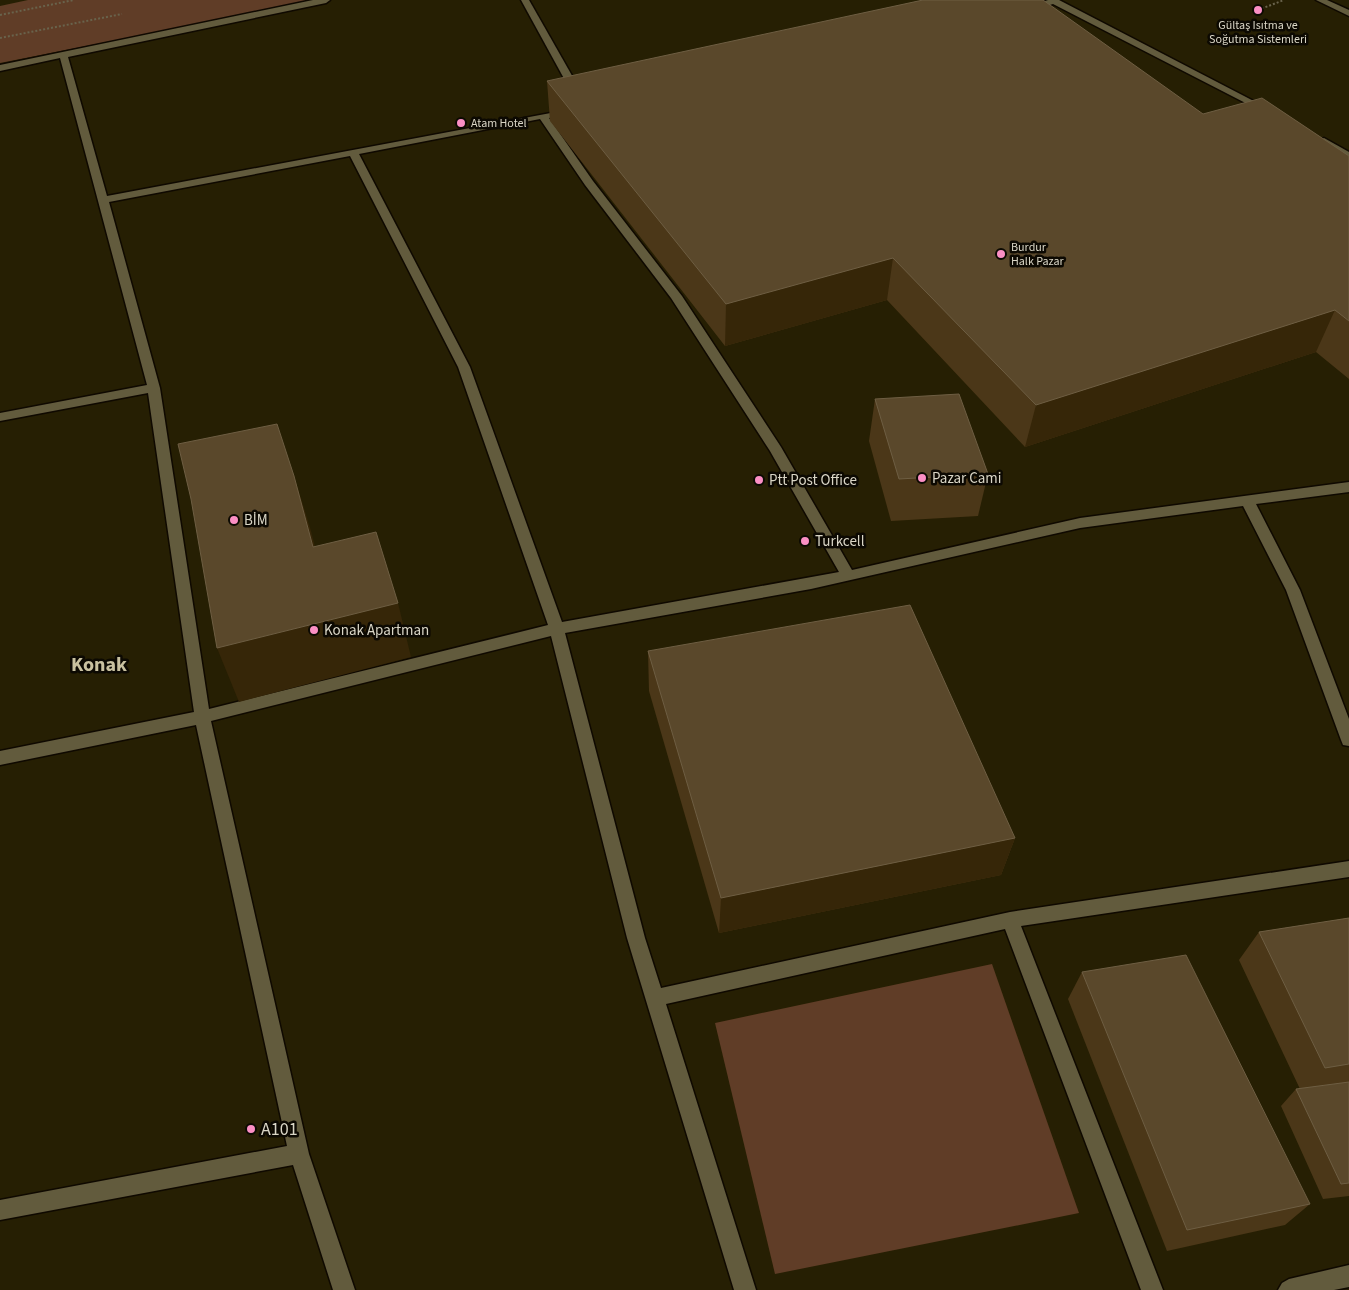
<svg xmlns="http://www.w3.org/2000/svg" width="1349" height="1290" viewBox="0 0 1349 1290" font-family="'Source Sans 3',sans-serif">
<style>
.green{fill:#603d27}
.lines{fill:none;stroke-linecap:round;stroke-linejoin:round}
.lane-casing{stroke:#0f0900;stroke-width:3}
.street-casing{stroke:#0f0900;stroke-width:3}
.path{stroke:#69634c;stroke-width:2;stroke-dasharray:2 2;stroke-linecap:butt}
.lane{fill:#625b3d;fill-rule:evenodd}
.street{fill:#625b3d;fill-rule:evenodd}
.wall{fill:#4b3718}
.shaded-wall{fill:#362608}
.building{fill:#5a482b;stroke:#6e5e43}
.poi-dot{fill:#fb8fc4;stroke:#0c0902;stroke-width:2}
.labels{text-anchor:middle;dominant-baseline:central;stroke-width:5;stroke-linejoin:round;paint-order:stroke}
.far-poi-label{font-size:12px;fill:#dad6c6;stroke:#0c0902;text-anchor:start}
.poi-label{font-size:15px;fill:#dad6c6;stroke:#0c0902;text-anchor:start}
.near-poi-label{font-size:18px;fill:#dad6c6;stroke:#0c0902;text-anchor:start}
.district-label{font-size:20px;font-weight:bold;fill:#c9c1a0;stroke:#0c0902}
</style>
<rect width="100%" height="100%" fill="#261f03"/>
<g class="green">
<path d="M28,0H319L0,63V6Z"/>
<path d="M992,964L1079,1213L775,1274L715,1023Z"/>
</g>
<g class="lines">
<defs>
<path id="lane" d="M1316,0H1327L1349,10V16Z"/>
<g id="street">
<path d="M313,0H330L326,3L68,57L107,196L572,109V113L549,118L593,181L682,296L781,447L852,570L1080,518L1349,482V492L1256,504L1300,590L1349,719V746L1343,745L1341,740L1286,590L1243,506L1080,528L811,589L565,633L645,938L661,988L1010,912L1349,861V877L1021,926L1163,1290H1141L1005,929L666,1004L756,1290H734L627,938L551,636L211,721L309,1154L355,1290H333L293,1165L0,1220V1200L287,1146L196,725L0,765V751L194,712L148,393L0,421V413L147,385L60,58L0,71V65ZM540,119L585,185L671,298L770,451L839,572L562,622L470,367L359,154ZM350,156L458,367L548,625L209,709L160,388L109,202Z"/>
<path d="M521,0H529L583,95L581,97H575L573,95Z"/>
<path d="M1048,0H1059L1271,110L1266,113L1263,112L1053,4L1028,12L1024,9Z"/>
<path d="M1324,138L1349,152V159L1320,143L1319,141Z"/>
<path d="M1349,1265V1287L1334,1290H1278L1282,1283L1289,1279Z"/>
</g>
</defs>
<use href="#lane" class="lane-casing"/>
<use href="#street" class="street-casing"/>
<g class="path">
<path d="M1258,10L1284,0"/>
<path d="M0,15L74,0"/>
<path d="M0,38L122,14"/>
</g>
<use href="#lane" class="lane"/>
<use href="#street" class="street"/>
</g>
<g class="wall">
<path d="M547,81L1203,114L1349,156V379L1316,352L1025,447L887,300L725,346L550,121Z"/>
<path d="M875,399L988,474L978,516L891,521L869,441Z"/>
<path d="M648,651L1015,838L1001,875L719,933L649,691Z"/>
<path d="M1349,918V1196L1323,1199L1281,1106L1296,1089H1300L1239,960L1259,932Z"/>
<path d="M1082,972L1310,1204L1285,1225L1167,1251L1068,999Z"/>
</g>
<g class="shaded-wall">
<path d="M893,258L887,300L725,346L726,304Z"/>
<path d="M1335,310L1316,352L1025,447L1036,405Z"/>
<path d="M294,476L311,531L329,602L313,547Z"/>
<path d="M398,603L411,657L239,702L217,648Z"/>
<path d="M1015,838L1001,875L719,933L721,898Z"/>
</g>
<g class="building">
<path d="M923,0H1043L1203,114L1262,98L1349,156V321L1335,310L1036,405L893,258L726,304L547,81Z"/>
<path d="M959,394L988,474L899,479L875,399Z"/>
<path d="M277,424L294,476L313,547L376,532L398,603L217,648L191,499L178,444Z"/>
<path d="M910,605L1015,838L721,898L648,651Z"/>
<path d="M1349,918V1064L1325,1068L1259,932Z"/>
<path d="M1186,955L1310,1204L1187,1230L1082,972Z"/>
<path d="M1349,1082V1183L1341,1184L1296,1089Z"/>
</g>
<g class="poi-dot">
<circle cx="1258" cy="10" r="5"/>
<circle cx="461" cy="123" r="5"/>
<circle cx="1001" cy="254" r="5"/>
<circle cx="922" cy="478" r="5"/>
<circle cx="759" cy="480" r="5"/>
<circle cx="234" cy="520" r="5"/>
<circle cx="805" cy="541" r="5"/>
<circle cx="314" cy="630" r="5"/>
<circle cx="251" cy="1129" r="5"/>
</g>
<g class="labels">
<g class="far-poi-label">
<text x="1258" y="25" text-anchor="middle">Gültaş Isıtma ve<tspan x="1258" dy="14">Soğutma Sistemleri</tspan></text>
<text x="471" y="123">Atam Hotel</text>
<text x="1011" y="247">Burdur<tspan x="1011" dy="14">Halk Pazar</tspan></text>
</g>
<g class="poi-label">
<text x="932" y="478">Pazar Cami</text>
<text x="769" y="480">Ptt Post Office</text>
<text x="244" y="520">BİM</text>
<text x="815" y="541">Turkcell</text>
<text x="324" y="630">Konak Apartman</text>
</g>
<g class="near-poi-label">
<text x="261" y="1129">A101</text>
</g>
<g class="district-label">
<text x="99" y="665">Konak</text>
</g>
</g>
</svg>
